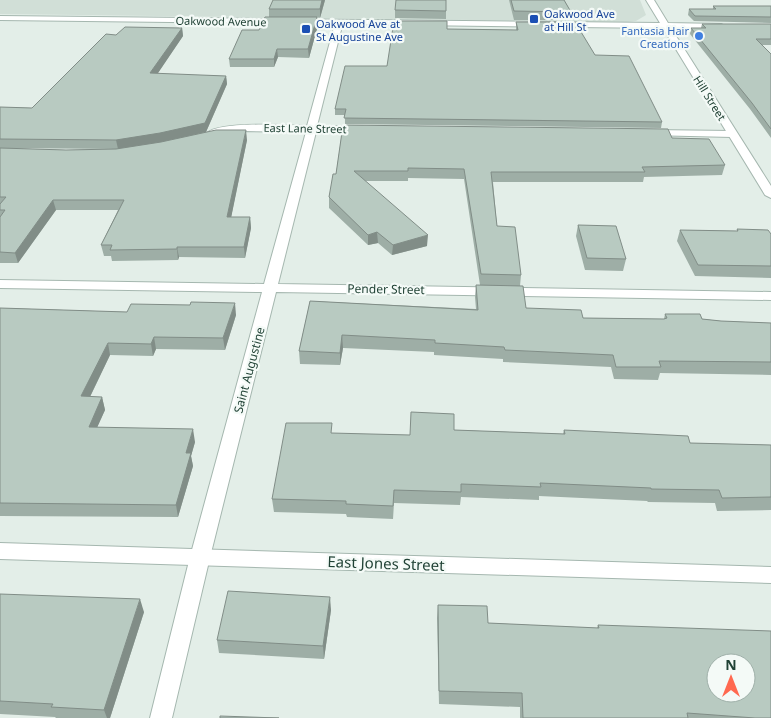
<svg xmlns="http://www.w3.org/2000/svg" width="771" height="718" viewBox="0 0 771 718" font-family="'Noto Sans',sans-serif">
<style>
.built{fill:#d1dfd7}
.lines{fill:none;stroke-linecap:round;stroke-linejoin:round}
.minor-casing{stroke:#a5b7af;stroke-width:2}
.tertiary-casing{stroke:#a5b7af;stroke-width:2}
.minor{fill:#fff;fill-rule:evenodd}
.tertiary{fill:#fff;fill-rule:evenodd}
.wall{fill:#9eaea6;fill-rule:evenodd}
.shaded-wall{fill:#818d87}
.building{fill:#b8cac1;stroke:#818d87;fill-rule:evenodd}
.transit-dot{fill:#1a4fb4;stroke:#f4faf7;stroke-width:2}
.shop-dot{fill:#3f7fe0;stroke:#f4faf7;stroke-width:2}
.labels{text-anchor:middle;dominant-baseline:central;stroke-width:4.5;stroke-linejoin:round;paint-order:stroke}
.far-transit-label{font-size:11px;fill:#164399;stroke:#f4faf7;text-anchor:start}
.far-street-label{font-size:11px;fill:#204235;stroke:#f4faf7}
.far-shop-label{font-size:11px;fill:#366cbe;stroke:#f4faf7;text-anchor:end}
.street-label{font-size:12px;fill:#204235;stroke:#f4faf7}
.near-street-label{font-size:15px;fill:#204235;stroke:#f4faf7}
</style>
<rect width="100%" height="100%" fill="#e3eee8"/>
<path class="built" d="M0,0H640L646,15L636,21L628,22L0,14Z"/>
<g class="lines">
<defs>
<g id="minor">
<path d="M336,20L343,22L317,126H363L368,129L363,132H316L278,284L771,292V300L276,292L210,557L172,718H150L190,557L262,292L0,288V280L264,284L306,132L244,131L212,136L207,133C220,121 287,125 307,126Z"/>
<path d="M651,130L732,131L737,134L732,137L647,135V131Z"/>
</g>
<g id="tertiary">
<path d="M646,0H654L668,23L721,24L725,26L721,28H671L771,186V198L765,195L663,28L0,20V16L660,23Z"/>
<path d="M0,543L771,567V583L0,559Z"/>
</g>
</defs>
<use href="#minor" class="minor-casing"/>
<use href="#tertiary" class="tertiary-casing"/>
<use href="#minor" class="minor"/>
<use href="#tertiary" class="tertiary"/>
</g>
<g class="wall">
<path d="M325,0L320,18L317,17L318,25L309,58L278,57L274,67H230L229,59L259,30L269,17V9Z"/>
<path d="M509,0H564L571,12L570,20H514Z"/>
<path d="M713,6H771V23L694,21L688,15L689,9H713Z"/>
<path d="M395,10L446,11V19L395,18Z"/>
<path d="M516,22L595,55L662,122L661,128L345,124V115H335V109L387,66L447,29L516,30Z"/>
<path d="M702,24H771V45H762L771,54V138L750,109L690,34L691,28H701Z"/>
<path d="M182,28L183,36L157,74L226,76L227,84L206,132L247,140L231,217H250L251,228L245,258L179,257L178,260L112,261L111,256H104L101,245L118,210H56L18,263H0V107L32,108L116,35ZM0,148L116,149L66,150Z"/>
<path d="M343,125L672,138L725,165L722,175L644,177L643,182H493L497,226L521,275L520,286L526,308L583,318L664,319L665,314L702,319L721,321L771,323V375L660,373L658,380L614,379L611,367L503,362V359L434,355V352L343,348L340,365L300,364L299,351L310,301L476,309L475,297L476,285H480L464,179L408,178V181H365L427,246L392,255L378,243L368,245L329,208V197L336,174Z"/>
<path d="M578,225L626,259L623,271L585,270L576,236Z"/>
<path d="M737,229L771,234V278L695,276L677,241L680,230L737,231Z"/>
<path d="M190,305L236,315L225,350L156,349L153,356L110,355L90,397H102L105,410L97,427L195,442L191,456L193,466L178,517L0,516V308L127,312Z"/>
<path d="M454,430L563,434L564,430L690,443L771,445V510L717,511L715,503L648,502L647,501L539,496V500L461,497L460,505L394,503L393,519L347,517L346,514L274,512L272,499L333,434L410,435Z"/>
<path d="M0,594L144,612L110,718H56L55,717L0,714Z"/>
<path d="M438,605L488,623L597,628L598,625L771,718H520V707L439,704L437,618Z"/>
<path d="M331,610L324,659L219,653L217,640Z"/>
</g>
<g class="shaded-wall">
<path d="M322,0H325L320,18V9Z"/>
<path d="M317,17L318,25L309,58L308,49Z"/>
<path d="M182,28L183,36L152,82L150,73Z"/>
<path d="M277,49L278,57L274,67V59Z"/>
<path d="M226,76L227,84L206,132L162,142L118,149L116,140Z"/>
<path d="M246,130L247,140L229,228L227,217Z"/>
<path d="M53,200L56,210L18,263L15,253Z"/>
<path d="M250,217L251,228L245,258L244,247Z"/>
<path d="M377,232L378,243L368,245V235Z"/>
<path d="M428,235L427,246L392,255L393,245Z"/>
<path d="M177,247L179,257L178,260L177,249Z"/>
<path d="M235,303L236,315L225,350L223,338Z"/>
<path d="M342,335L343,348L340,365V353Z"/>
<path d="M154,337L156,349L153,356L151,344Z"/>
<path d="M108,343L110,355L84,409L81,396Z"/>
<path d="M102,397L105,410L92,439L89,427Z"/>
<path d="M193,429L195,442L191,456L193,466L178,517L176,505L186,453Z"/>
<path d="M330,597L331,610L324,659L323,646Z"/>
<path d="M140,599L144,612L110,718H107L104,710Z"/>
</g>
<g class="building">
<path d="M273,0H322L320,9H269Z"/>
<path d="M396,0H446V11L395,10Z"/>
<path d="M511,0H564L571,12L514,11Z"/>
<path d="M713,6H771V17L695,16L689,9H716Z"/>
<path d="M265,17H317L308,49H277L274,59H229L242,30H259Z"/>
<path d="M394,21H447V29L518,30L516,22H575L595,55L629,56L662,122L344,118L346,109H335L345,66H387Z"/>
<path d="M702,24H771V39H756L771,54V129L752,103L691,28H706Z"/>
<path d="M125,27L182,28L150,73L226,76L205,123L160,133L116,140L0,139V107L32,108L106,34L116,35Z"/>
<path d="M343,125L668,129L672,138L709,139L725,165L642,167L645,172H491L497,226L515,227L521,275L481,274L464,169L408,168V171H354L428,235L393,245L377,232L368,235L329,197L333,174H336Z"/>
<path d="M216,130H246L227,217H250L244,247H177V249L110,250L112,245H101L124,200H53L15,253L0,252V217L5,210H0V204L6,197H0V148L66,150L116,149L161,142Z"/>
<path d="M578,225L616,226L626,259L587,258Z"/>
<path d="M737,229L768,230L771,234V266L698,265L680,230L738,231Z"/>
<path d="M476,285L523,286L526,308L581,310L583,318L664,319L667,318L665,314H700L702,319L721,321L771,323V362L659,361L661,367H616L613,355L505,350L504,347L435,343V340L342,335L340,353L299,351L310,301L478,310Z"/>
<path d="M191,302L235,303L223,338L154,337L151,344L108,343L81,396L102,397L89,427L193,429L186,453H191L176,505L0,503V308L127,312L131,304L190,305Z"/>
<path d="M411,412L454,414V430L565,434L564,430L688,436L690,443L771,445V497L722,498L719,490L651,489V488L540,483L541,487L461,484V492L394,490L393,506L346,504V501L272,499L286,423H332L331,433L410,435Z"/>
<path d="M228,591L330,597L323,646L217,640Z"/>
<path d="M0,594L140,599L104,710L51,707L53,704L0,701Z"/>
<path d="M438,605L487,606L488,623L599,628L598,625L771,631V718H755L687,713L688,718H523L522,693L439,691ZM716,663H746V693H716Z"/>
<path d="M220,716L279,718H220Z"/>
</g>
<g class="transit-dot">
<rect x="529" y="14" width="10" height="10" rx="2.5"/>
<rect x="301" y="24" width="10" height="10" rx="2.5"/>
</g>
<circle class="shop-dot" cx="699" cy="36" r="5"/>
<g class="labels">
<g class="far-transit-label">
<text x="544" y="13">Oakwood Ave<tspan x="544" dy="13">at Hill St</tspan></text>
<text x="316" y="23">Oakwood Ave at<tspan x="316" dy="13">St Augustine Ave</tspan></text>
</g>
<g class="far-street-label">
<text transform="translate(221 21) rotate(1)">Oakwood Avenue</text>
<text transform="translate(710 98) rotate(58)">Hill Street</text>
<text transform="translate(305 128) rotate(1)">East Lane Street</text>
</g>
<g class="far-shop-label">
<text x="689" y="30">Fantasia Hair<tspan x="689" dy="13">Creations</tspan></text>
</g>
<g class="street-label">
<text transform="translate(386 289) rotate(1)">Pender Street</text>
<text transform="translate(249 370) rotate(-75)">Saint Augustine</text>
</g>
<g class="near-street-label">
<text transform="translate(386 563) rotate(2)">East Jones Street</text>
</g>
</g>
<g transform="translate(731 678)"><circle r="24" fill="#f4faf7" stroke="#9fb0a9"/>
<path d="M0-4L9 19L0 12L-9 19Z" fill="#ff6950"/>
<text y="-8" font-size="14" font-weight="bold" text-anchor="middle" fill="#204235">N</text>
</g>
</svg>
